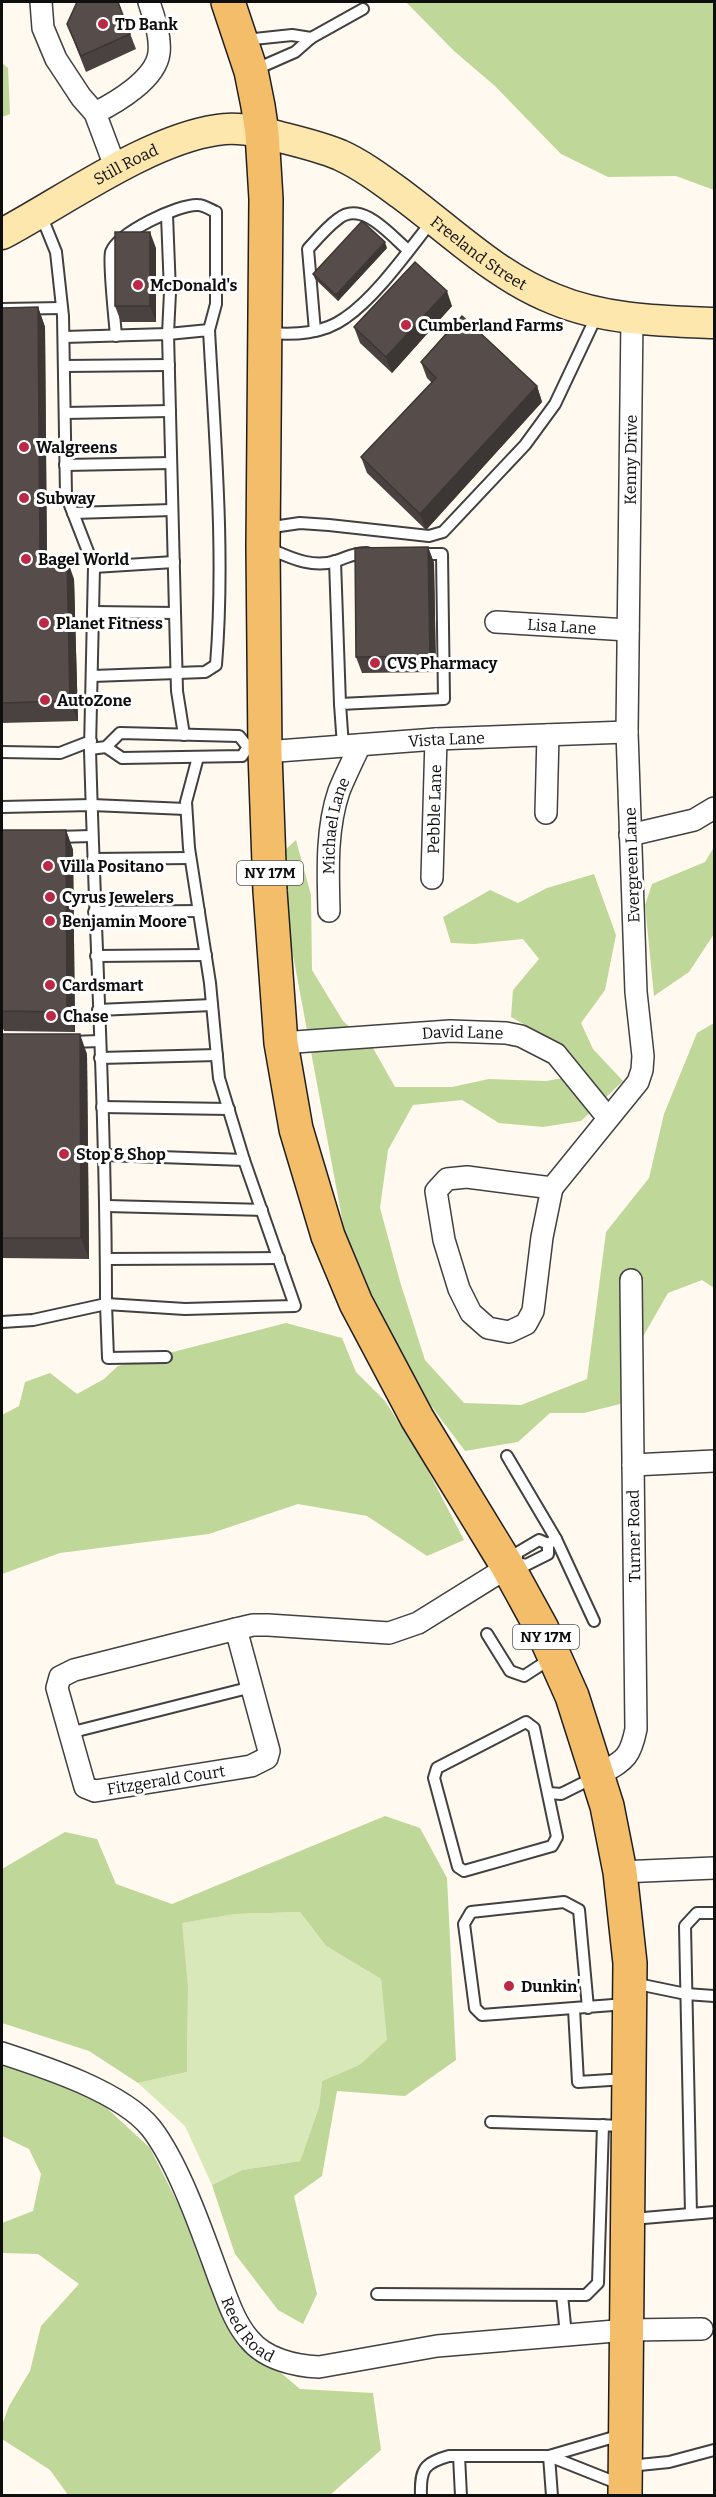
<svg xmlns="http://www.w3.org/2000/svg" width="716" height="2497" viewBox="0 0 716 2497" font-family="Bitter,serif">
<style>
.green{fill:#d9e8b9}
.forest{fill:#bfd899}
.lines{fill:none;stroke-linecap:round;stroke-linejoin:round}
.lane-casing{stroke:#414141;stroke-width:14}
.street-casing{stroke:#414141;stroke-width:24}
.secondary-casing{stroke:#303030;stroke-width:33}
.primary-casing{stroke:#1f1f1f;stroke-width:36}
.lane{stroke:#fff;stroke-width:10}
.street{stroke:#fff;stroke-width:21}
.secondary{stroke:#fde7ac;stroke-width:30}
.primary{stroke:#f4bd69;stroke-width:33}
.wall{fill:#4a4240}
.shaded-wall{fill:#3c3634}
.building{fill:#564d4a;stroke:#3c3634;stroke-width:1.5}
.poi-dot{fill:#ba2946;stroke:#fff;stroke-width:2}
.labels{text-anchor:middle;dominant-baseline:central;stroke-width:6;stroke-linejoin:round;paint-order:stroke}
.shield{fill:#fff;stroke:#565656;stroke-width:1.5}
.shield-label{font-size:15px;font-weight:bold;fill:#0e0e0e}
.poi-label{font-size:16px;font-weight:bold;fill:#0e0e0e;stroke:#fff;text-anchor:start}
.street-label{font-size:16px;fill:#0e0e0e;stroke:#fff}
</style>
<rect width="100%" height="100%" fill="#fff9ef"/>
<path class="green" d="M300,1912L326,1946L381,1979L388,2040L359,2065L322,2081L319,2107L300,2161L242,2170L212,2185L185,2126L138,2083L187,2072L188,1986L181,1923L235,1914Z"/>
<g class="forest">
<path d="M406,2H714V190L676,176L608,177L561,154L495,86L454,51Z"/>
<path d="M2,63L8,68L10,114L2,117Z"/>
<path d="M296,840L311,895L312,970L343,1021L373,1048L395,1087H452L489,1079L546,1081L581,1075L553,1041L511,1017L513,990L539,959L523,939L474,944L451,943L443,917L490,890L518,903L547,888L594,874L616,935L605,990L581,1023L593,1049L623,1081L581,1121L543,1127L499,1123L462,1100L413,1105L388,1150L380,1208L401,1285L425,1360L464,1403L521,1405L587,1379L606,1232L649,1178L664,1114L697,1033L714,1023V1288L702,1280L668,1293L641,1340L620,1404L584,1413H550L518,1442L465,1451L405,1371L344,1229L290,939L284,851Z"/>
<path d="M714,847V934L689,972L654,996L645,905L652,884L705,862Z"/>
<path d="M286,1323L342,1338L356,1372L385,1401L421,1457L464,1540L427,1556L367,1516L298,1504L209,1534L60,1553L2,1574V1415L19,1406L25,1382L50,1373L77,1394L104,1379L118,1366Z"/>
<path d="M385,1816L420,1828L447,1878L456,2060L405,2096L337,2091L322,2176L294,2196L317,2294L303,2324L278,2310L235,2254L212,2185L242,2170L300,2161L319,2107L322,2081L359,2065L387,2040L381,1979L326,1946L300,1912L235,1914L182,1923L188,1986L187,2072L138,2083L89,2051L2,2023V1869L65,1832L97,1839L116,1884L172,1904Z"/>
<path d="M2,2063L98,2100L150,2148L196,2239L240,2338L300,2389L373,2393L381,2450L330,2495H68L50,2470L2,2439V2425L9,2406L30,2371L41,2326L79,2284L38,2254L2,2253V2223L33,2211L41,2174L29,2149L2,2136Z"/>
</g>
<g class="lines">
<defs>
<g id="lane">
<path d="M245,40L292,35L311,38"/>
<path d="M254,70L295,52L311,38L363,9"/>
<path d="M41,215L56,252L63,316L66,495L94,567L90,749"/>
<path d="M2,309L62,308"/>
<path d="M315,331L308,249C317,239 327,227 338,219C362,199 391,236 408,250"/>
<path d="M269,333C295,335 323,334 345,318C376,297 408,251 432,221"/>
<path d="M116,336C115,322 108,260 111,252C118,233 178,204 198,205C204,205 211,210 216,212V304L209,330"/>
<path d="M64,337L168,334L177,691L184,735"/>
<path d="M64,366L169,365"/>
<path d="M65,413L170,411"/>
<path d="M65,465L171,463"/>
<path d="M73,513L172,510"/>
<path d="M266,528L300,523L329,525L429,536L443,532L525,445L555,404L597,315"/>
<path d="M268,548C289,557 312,569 336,561C349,557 352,553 367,553"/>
<path d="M335,561L340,704"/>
<path d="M94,567L174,562"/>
<path d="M93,612L175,613"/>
<path d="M92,676L205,672L216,665C225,554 215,441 209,330L168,334L170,292L167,215"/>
<path d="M343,746L340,704L444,699L442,554H416"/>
<path d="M106,747L122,758L242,756L248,747"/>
<path d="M2,752L60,753L91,741"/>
<path d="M2,807L92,805L186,809"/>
<path d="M56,837L92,836"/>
<path d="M93,859L190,858"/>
<path d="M94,912L199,911"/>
<path d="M96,956L206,955"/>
<path d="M98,1010L212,1005"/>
<path d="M71,1042L100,1041"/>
<path d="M100,1058L217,1055"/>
<path d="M102,1107L229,1109"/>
<path d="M104,1155L244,1160"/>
<path d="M106,1206L262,1210"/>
<path d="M106,1259L279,1258"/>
<path d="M2,1322L33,1320L106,1304C106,1119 95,934 90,749L106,747L120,733L239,736L248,747L262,751"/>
<path d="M166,1357L108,1358L106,1304L185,1309L295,1306L244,1160L219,1078L210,983L189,848L186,802L198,757"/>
<path d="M507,1456L556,1539L548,1544"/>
<path d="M556,1539L594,1621"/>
<path d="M517,1563V1553L539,1540L548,1544"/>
<path d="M513,1564L517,1563L526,1565L548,1554V1544"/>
<path d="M487,1634L510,1671L524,1676L550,1659"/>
<path d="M526,1722L534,1728L557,1837L552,1846L464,1871L458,1867L434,1778L437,1768Z"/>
<path d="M69,1733L252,1687"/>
<path d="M549,1793L561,1794L593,1778"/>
<path d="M633,1983L686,1994L714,1996"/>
<path d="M588,2008L579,1910L564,1902L471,1912L464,1924L475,2008L482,2015L626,2004"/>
<path d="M574,2009L578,2082L626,2079"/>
<path d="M491,2122L626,2126"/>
<path d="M691,2214L685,1926L697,1913H714"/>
<path d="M632,2219L714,2212"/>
<path d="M377,2294L586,2295L598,2283L603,2125"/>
<path d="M562,2295L566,2335"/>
<path d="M459,2456L461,2496"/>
<path d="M549,2456L622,2485"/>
<path d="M549,2456L552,2496"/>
<path d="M629,2466L669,2462L714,2450"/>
<path d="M421,2496C420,2469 424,2463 449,2456H549L621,2435"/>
</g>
<g id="street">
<path d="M41,2L43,28L56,59L81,97L95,113L116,169"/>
<path d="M95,113C117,102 156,79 159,53C161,36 154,18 149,2"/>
<path id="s1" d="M496,622L628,630"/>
<path id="s2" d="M265,752L436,739L627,732"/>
<path d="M546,813L548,735"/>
<path d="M630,835L694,820L714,808"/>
<path id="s3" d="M432,878L436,739"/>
<path id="s4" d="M329,911C328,872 326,829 339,791C345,776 353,760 360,745"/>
<path id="s5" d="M281,1043L450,1031L506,1033L521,1036L556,1054L608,1118"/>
<path d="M467,1177L552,1188L542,1237L533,1311L526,1324L509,1332L488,1328L471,1313L459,1289L444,1240L436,1191L447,1179Z"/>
<path id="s6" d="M552,1188L638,1082L642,1070L643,1056L636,992L627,732L632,318"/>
<path d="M633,1465L714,1461"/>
<path d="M236,1629L269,1751L267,1758L251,1766L95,1791L85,1787L57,1688L60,1677L74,1670Z"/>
<path d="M236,1629L253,1625H268L389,1633L418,1623L508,1567"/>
<path d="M599,1775C624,1760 630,1759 636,1729L631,1280"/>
<path d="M620,1872L714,1868"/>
<path id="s7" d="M2,2053C45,2067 122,2092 151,2128C179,2164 203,2234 219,2278C227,2298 234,2322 249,2339C265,2359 295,2366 319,2367L437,2346L627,2330L702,2329"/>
</g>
<g id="secondary">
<path id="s8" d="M2,234C64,201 148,140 217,130C238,126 259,132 280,137C300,142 321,147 340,155C362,165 382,180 401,194C451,231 496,276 554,299C604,320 661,321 714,323"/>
</g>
<path id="primary" d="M228,2L251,71L258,106L262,133L266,199L263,547L265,752L270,891L281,1043L296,1129L328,1236L356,1303L417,1418L508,1567L542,1629L572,1696L607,1806L620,1872L630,1963L625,2496"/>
</defs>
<use href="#lane" class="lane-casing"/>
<use href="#street" class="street-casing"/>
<use href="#secondary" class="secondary-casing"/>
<use href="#primary" class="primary-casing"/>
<use href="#lane" class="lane"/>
<use href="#street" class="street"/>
<use href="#secondary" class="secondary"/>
<use href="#primary" class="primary"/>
</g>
<g class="wall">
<path d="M118,2L136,49L86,72L67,24Z"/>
<path d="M156,248V322H121L115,306Z"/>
<path d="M387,248L338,301L315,279L313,274Z"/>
<path d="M452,306L392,373L360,343L354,327Z"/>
<path d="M38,307L45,327L47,558L74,579L78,721L2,723V308Z"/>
<path d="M421,362L537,386L542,402L426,530L367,473L361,457L432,383L427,378Z"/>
<path d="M428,547L434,563L436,672L362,673L356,657Z"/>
<path d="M2,830H66L73,850L75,1032L4,1031L2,1026Z"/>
<path d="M2,1034L87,1054L89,1259L2,1258Z"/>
</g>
<g class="shaded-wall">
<path d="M150,232L156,248V322L150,306Z"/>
<path d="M385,242L387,248L338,301L336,295Z"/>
<path d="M447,291L452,306L392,373L386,357Z"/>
<path d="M38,307L45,327L47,577L40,557Z"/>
<path d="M537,386L542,402L426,530L420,514Z"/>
<path d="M428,547L434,563L436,672L430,656Z"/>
<path d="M67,559L74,579L78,721L70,701Z"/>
<path d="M66,830L73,850L75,1032L67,1012Z"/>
<path d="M80,1034L87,1054L89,1259L81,1238Z"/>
</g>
<g class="building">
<path d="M77,2H118L130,34L81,56L67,24Z"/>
<path d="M362,221L385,242L336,295L313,274Z"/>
<rect x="115" y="232" width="35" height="74"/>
<path d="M415,262L447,291L386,357L354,327Z"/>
<path d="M38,307L40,557L67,559L70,701L2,703V308Z"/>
<path d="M462,316L537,386L420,514L361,457L436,378L421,362Z"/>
<path d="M428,547L430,656L356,657L355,548Z"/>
<path d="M2,830H66L67,1012L2,1011Z"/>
<path d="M2,1034H80L81,1238H2Z"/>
</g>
<g class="poi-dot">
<circle cx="103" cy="24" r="6"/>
<circle cx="138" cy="285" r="6"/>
<circle cx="406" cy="325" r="6"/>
<circle cx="24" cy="447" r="6"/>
<circle cx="24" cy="498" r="6"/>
<circle cx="26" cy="559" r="6"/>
<circle cx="44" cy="623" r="6"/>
<circle cx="375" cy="663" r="6"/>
<circle cx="45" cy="700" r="6"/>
<circle cx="48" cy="866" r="6"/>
<circle cx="50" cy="897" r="6"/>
<circle cx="50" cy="921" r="6"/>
<circle cx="50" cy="985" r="6"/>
<circle cx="51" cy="1016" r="6"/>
<circle cx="64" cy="1154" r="6"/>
<circle cx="509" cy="1986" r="6"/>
</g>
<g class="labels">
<g class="shield">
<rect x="237" y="861" width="66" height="24" rx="4.5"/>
<rect x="513" y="1625" width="66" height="24" rx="4.5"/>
</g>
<g class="shield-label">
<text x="270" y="873">NY 17M</text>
<text x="546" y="1637">NY 17M</text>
</g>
<g class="poi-label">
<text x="115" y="24">TD Bank</text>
<text x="150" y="285">McDonald's</text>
<text x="418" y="325">Cumberland Farms</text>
<text x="36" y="447">Walgreens</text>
<text x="36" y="498">Subway</text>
<text x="38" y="559">Bagel World</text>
<text x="56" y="623">Planet Fitness</text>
<text x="387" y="663">CVS Pharmacy</text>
<text x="57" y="700">AutoZone</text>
<text x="60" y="866">Villa Positano</text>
<text x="62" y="897">Cyrus Jewelers</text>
<text x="62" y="921">Benjamin Moore</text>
<text x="62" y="985">Cardsmart</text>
<text x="63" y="1016">Chase</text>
<text x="76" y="1154">Stop &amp; Shop</text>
<text x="521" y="1986">Dunkin'</text>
</g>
<g class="street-label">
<text stroke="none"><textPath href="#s8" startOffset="142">Still Road</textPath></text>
<text stroke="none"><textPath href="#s8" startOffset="537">Freeland Street</textPath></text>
<text stroke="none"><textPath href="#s6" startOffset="760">Kenny Drive</textPath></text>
<text stroke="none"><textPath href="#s1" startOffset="66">Lisa Lane</textPath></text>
<text stroke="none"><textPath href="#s2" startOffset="182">Vista Lane</textPath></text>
<text stroke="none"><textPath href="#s3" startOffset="69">Pebble Lane</textPath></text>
<text stroke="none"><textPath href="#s4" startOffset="86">Michael Lane</textPath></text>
<text transform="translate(632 865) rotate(-92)">Evergreen Lane</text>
<text stroke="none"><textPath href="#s5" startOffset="182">David Lane</textPath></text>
<text transform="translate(634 1536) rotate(-91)">Turner Road</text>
<text transform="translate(166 1780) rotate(-9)">Fitzgerald Court</text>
<text stroke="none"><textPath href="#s7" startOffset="394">Reed Road</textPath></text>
</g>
</g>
<rect width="716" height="2497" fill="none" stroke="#0e0e0e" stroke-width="6"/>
</svg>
